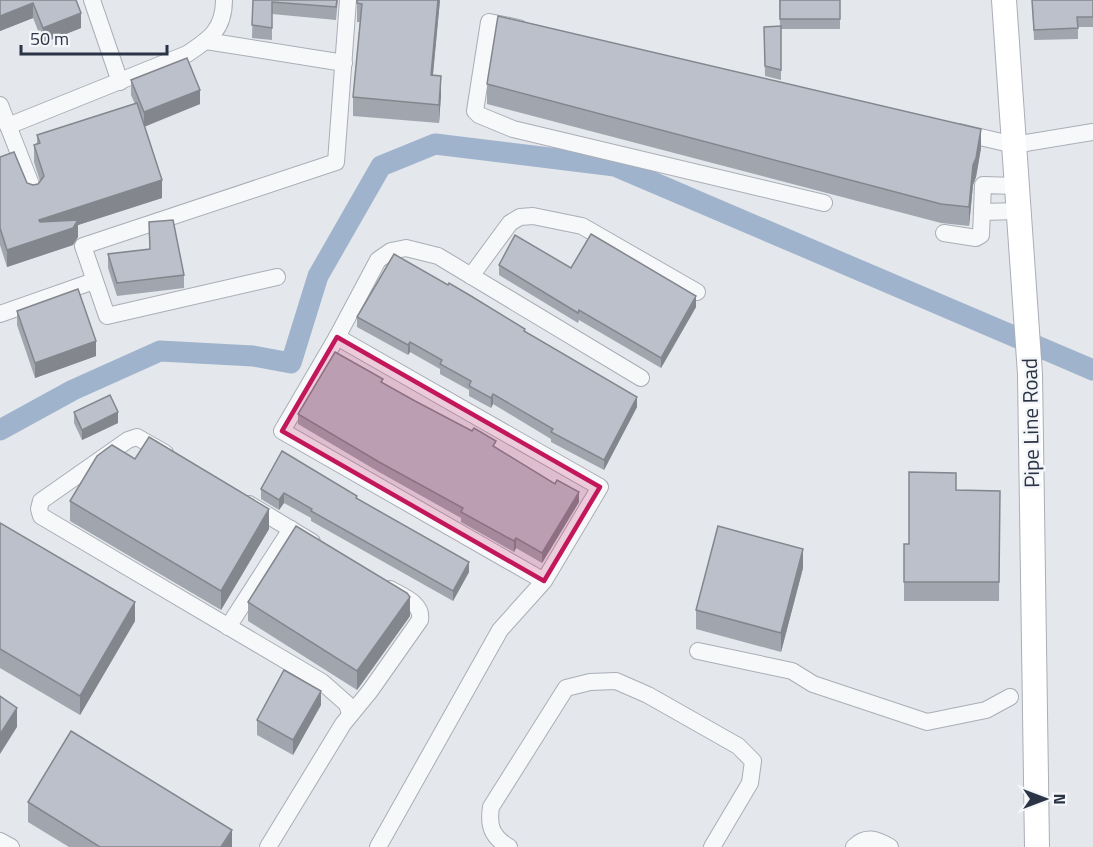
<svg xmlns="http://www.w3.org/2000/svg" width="1093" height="847" viewBox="0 0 1093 847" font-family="'Titillium Web',sans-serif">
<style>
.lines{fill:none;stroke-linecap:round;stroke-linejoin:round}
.canal{stroke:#9fb4cc;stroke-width:21}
.street-casing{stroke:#a9aeb7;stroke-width:18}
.secondary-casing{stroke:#a9aeb7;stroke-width:26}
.street{stroke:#f7f8fa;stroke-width:16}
.secondary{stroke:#fff;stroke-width:24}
.wall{fill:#a1a5ae}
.shaded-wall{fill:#83868d}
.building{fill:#bbc0ca;stroke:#83868d;stroke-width:1.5}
.marked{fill:#c2185b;fill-opacity:0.2;stroke:#c2185b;stroke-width:4.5;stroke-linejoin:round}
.labels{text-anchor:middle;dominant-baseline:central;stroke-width:5;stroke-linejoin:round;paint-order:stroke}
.street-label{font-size:21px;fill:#2b3445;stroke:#f4f6f9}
</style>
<rect width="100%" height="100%" fill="#e4e7ec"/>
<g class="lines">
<path class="canal" d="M0,430L73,390L160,351L253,356L291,363L318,276L381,166L435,144L615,166L1093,370"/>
<defs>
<g id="street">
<path d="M92,0L120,82"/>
<path d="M519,28L489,22L475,111L479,115L513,129L824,203"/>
<path d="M206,41L344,63"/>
<path d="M0,105L34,192"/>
<path d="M8,126L187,54C210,39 224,29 224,0"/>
<path d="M959,132L1014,145L1093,132"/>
<path d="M982,212L1020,211"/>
<path d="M944,233L976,238L981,235L983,185L1017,186"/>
<path d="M471,276L510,223L520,217L533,216L582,226L697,292"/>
<path d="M277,277L107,316L83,246L336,162L348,0"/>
<path d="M0,314L94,281"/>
<path d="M337,337L378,260L391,251L406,248L438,256L641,378"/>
<path d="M165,453L137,437L128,440L41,501L39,509L41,516L322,682L347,704L350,714"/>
<path d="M249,504L312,542"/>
<path d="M228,627L291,529"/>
<path d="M698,651L792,671L813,684L927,722L986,710L1010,697"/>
<path d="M0,841L11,847"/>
<path d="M268,847L343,724L370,691L420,620C423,603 402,596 390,589"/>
<path d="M378,847L500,630L544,581L600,487L337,337L282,431L544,581"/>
<path d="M509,847C492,837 488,826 491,807L566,688L590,682L616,681L648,695L738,746L753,761L750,783L712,847"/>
<path d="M854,847C866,835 876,839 890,847"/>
</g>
<path id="secondary" d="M1004,0L1030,374L1037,847"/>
</defs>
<use href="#street" class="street-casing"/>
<use href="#secondary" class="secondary-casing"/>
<use href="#street" class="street"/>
<use href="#secondary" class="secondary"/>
</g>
<g class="wall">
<path d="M0,0H76L81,28L43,43L33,18L0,31Z"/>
<path d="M253,0H338L336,20L272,14V40L252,38Z"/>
<path d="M357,0H440L433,75L441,95L439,123L353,116V97L360,22H357Z"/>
<path d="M779,0H840V29H781V80L765,76L764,27L780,26Z"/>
<path d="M1032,0H1093V27H1078V39L1034,40Z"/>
<path d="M131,80L200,104L144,126L162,198L78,225V237L73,245L7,267L0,245V157L27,183L33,185L38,184L40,181L34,162V145L37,143V135L135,104L131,95Z"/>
<path d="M487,84L981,148L976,177L973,185L969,226L941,223L487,104Z"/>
<path d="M149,222L184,275V288L117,296L108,268V254L150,249Z"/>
<path d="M499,265L571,268L696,307L661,368L579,320L578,323L499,275Z"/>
<path d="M17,311L96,356L35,378L17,325Z"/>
<path d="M357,317L525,331L637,407L604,470L551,442V439L493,404L491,408L469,396V390L440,374V369L410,352L408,355L357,327Z"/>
<path d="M383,383L496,448L579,502L542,563L516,548L514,552L461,522V518L379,472L298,424V414Z"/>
<path d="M74,412L118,423L82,440L74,423Z"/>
<path d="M135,459L269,529L221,610L70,521V501Z"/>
<path d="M261,489L357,499L469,572L453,601L311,521V518L284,503L279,510L261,499Z"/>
<path d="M956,490L1000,491L999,601H904V544H909Z"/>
<path d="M0,523L135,621L80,715L0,668Z"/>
<path d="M803,568L781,652L696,629V610Z"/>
<path d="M248,602L410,616L357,690L248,621Z"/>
<path d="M321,705L293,755L257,735V720Z"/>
<path d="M28,802L232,847H69L28,822Z"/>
</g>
<g class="shaded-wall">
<path d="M438,0H440L431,94V75Z"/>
<path d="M33,3V18L0,31V16Z"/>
<path d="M81,13V28L43,43V28Z"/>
<path d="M441,76V95L439,123V105Z"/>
<path d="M200,90V104L144,127V112Z"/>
<path d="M981,129V148L976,177L973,185L969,226V207L973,165Z"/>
<path d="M162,180V198L78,225V237L73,245L7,267V250L39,220Z"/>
<path d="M696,296V307L661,368V358Z"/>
<path d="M96,341V356L35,378V363Z"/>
<path d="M410,342V352L408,355V345Z"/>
<path d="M493,394V404L491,408V398Z"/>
<path d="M637,397V407L604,470V460Z"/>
<path d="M118,412V423L82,440V430Z"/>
<path d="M579,492V502L542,563V553Z"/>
<path d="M284,493V503L279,510V500Z"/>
<path d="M269,509V529L221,610V591Z"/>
<path d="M516,538V548L514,552V541Z"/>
<path d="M803,549V568L781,652V633Z"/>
<path d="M469,562V572L453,601V591Z"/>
<path d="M410,597V616L357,690V671Z"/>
<path d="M135,602V621L80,715V696Z"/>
<path d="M321,691V705L293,755V740Z"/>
<path d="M17,708V727L0,754V734Z"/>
<path d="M232,830V847H221Z"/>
</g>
<g class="building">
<path d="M0,0H76L81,13L43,28L33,3L0,16Z"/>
<path d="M253,0H337L336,7L272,2V28L252,25Z"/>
<path d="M357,0H438L431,75L441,76L439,105L353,97L362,4L357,3Z"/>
<rect x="780" y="0" width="60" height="19"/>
<path d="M1032,0H1093V17H1077L1078,28L1034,30Z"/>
<path d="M498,16L981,129L976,158L973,165L969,207L941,204L487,84Z"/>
<path d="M781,26V70L765,66L764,27Z"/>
<path d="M187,58L200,90L144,112L131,80Z"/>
<path d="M137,103L162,180L39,220L40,222L78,220L73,228L7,250L0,228V157L14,152L27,183L33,185L38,184L44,176L34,145L40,143L37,135Z"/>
<path d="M173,220L184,275L117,283L108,254L150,249L149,222Z"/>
<path d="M591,234L696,296L661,358L579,310L578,313L499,265L515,235L571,268Z"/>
<path d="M394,254L448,285L449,283L471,296L525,329L524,331L637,397L604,460L551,432L553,429L493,394L491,398L469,386L471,381L440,364L442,360L410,342L408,345L357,317Z"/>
<path d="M78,289L96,341L35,363L17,311Z"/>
<path d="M335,352L383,379L381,382L415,401L472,431L474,428L496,441L493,446L555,484L557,480L579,492L542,553L516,538L514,541L461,512L463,508L379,462L298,414Z"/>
<path d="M110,395L118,412L82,430L74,412Z"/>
<path d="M149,437L269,509L221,591L70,501L97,456L112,445L135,459Z"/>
<path d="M282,451L357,496L356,498L469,562L453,591L311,511L312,509L284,493L279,500L261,489Z"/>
<path d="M909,472L956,473V490L1000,491L999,582H904V544H909Z"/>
<path d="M0,523L135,602L80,696L0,649Z"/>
<path d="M296,526L407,593L410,597L357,671L248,602Z"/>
<path d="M718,526L803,549L781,633L696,610Z"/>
<path d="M284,670L321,691L293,740L257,720Z"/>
<path d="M0,696L17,708L0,734Z"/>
<path d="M71,731L232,830L221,847H100L28,802Z"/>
</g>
<path class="marked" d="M337,337L600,487L544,581L282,431Z"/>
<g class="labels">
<g class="street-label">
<text transform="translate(1030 423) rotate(-91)">Pipe Line Road</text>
</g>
</g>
<g transform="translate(1045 799) rotate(90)" stroke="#f4f6f9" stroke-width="4.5" paint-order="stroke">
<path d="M0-4.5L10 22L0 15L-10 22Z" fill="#2b3445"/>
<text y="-9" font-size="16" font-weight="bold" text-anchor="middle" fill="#2b3445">N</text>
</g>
<path d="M21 45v9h146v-9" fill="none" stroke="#2b3445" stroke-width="3"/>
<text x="30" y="45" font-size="18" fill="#2b3445" stroke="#f4f6f9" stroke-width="4.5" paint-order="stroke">50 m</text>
</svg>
